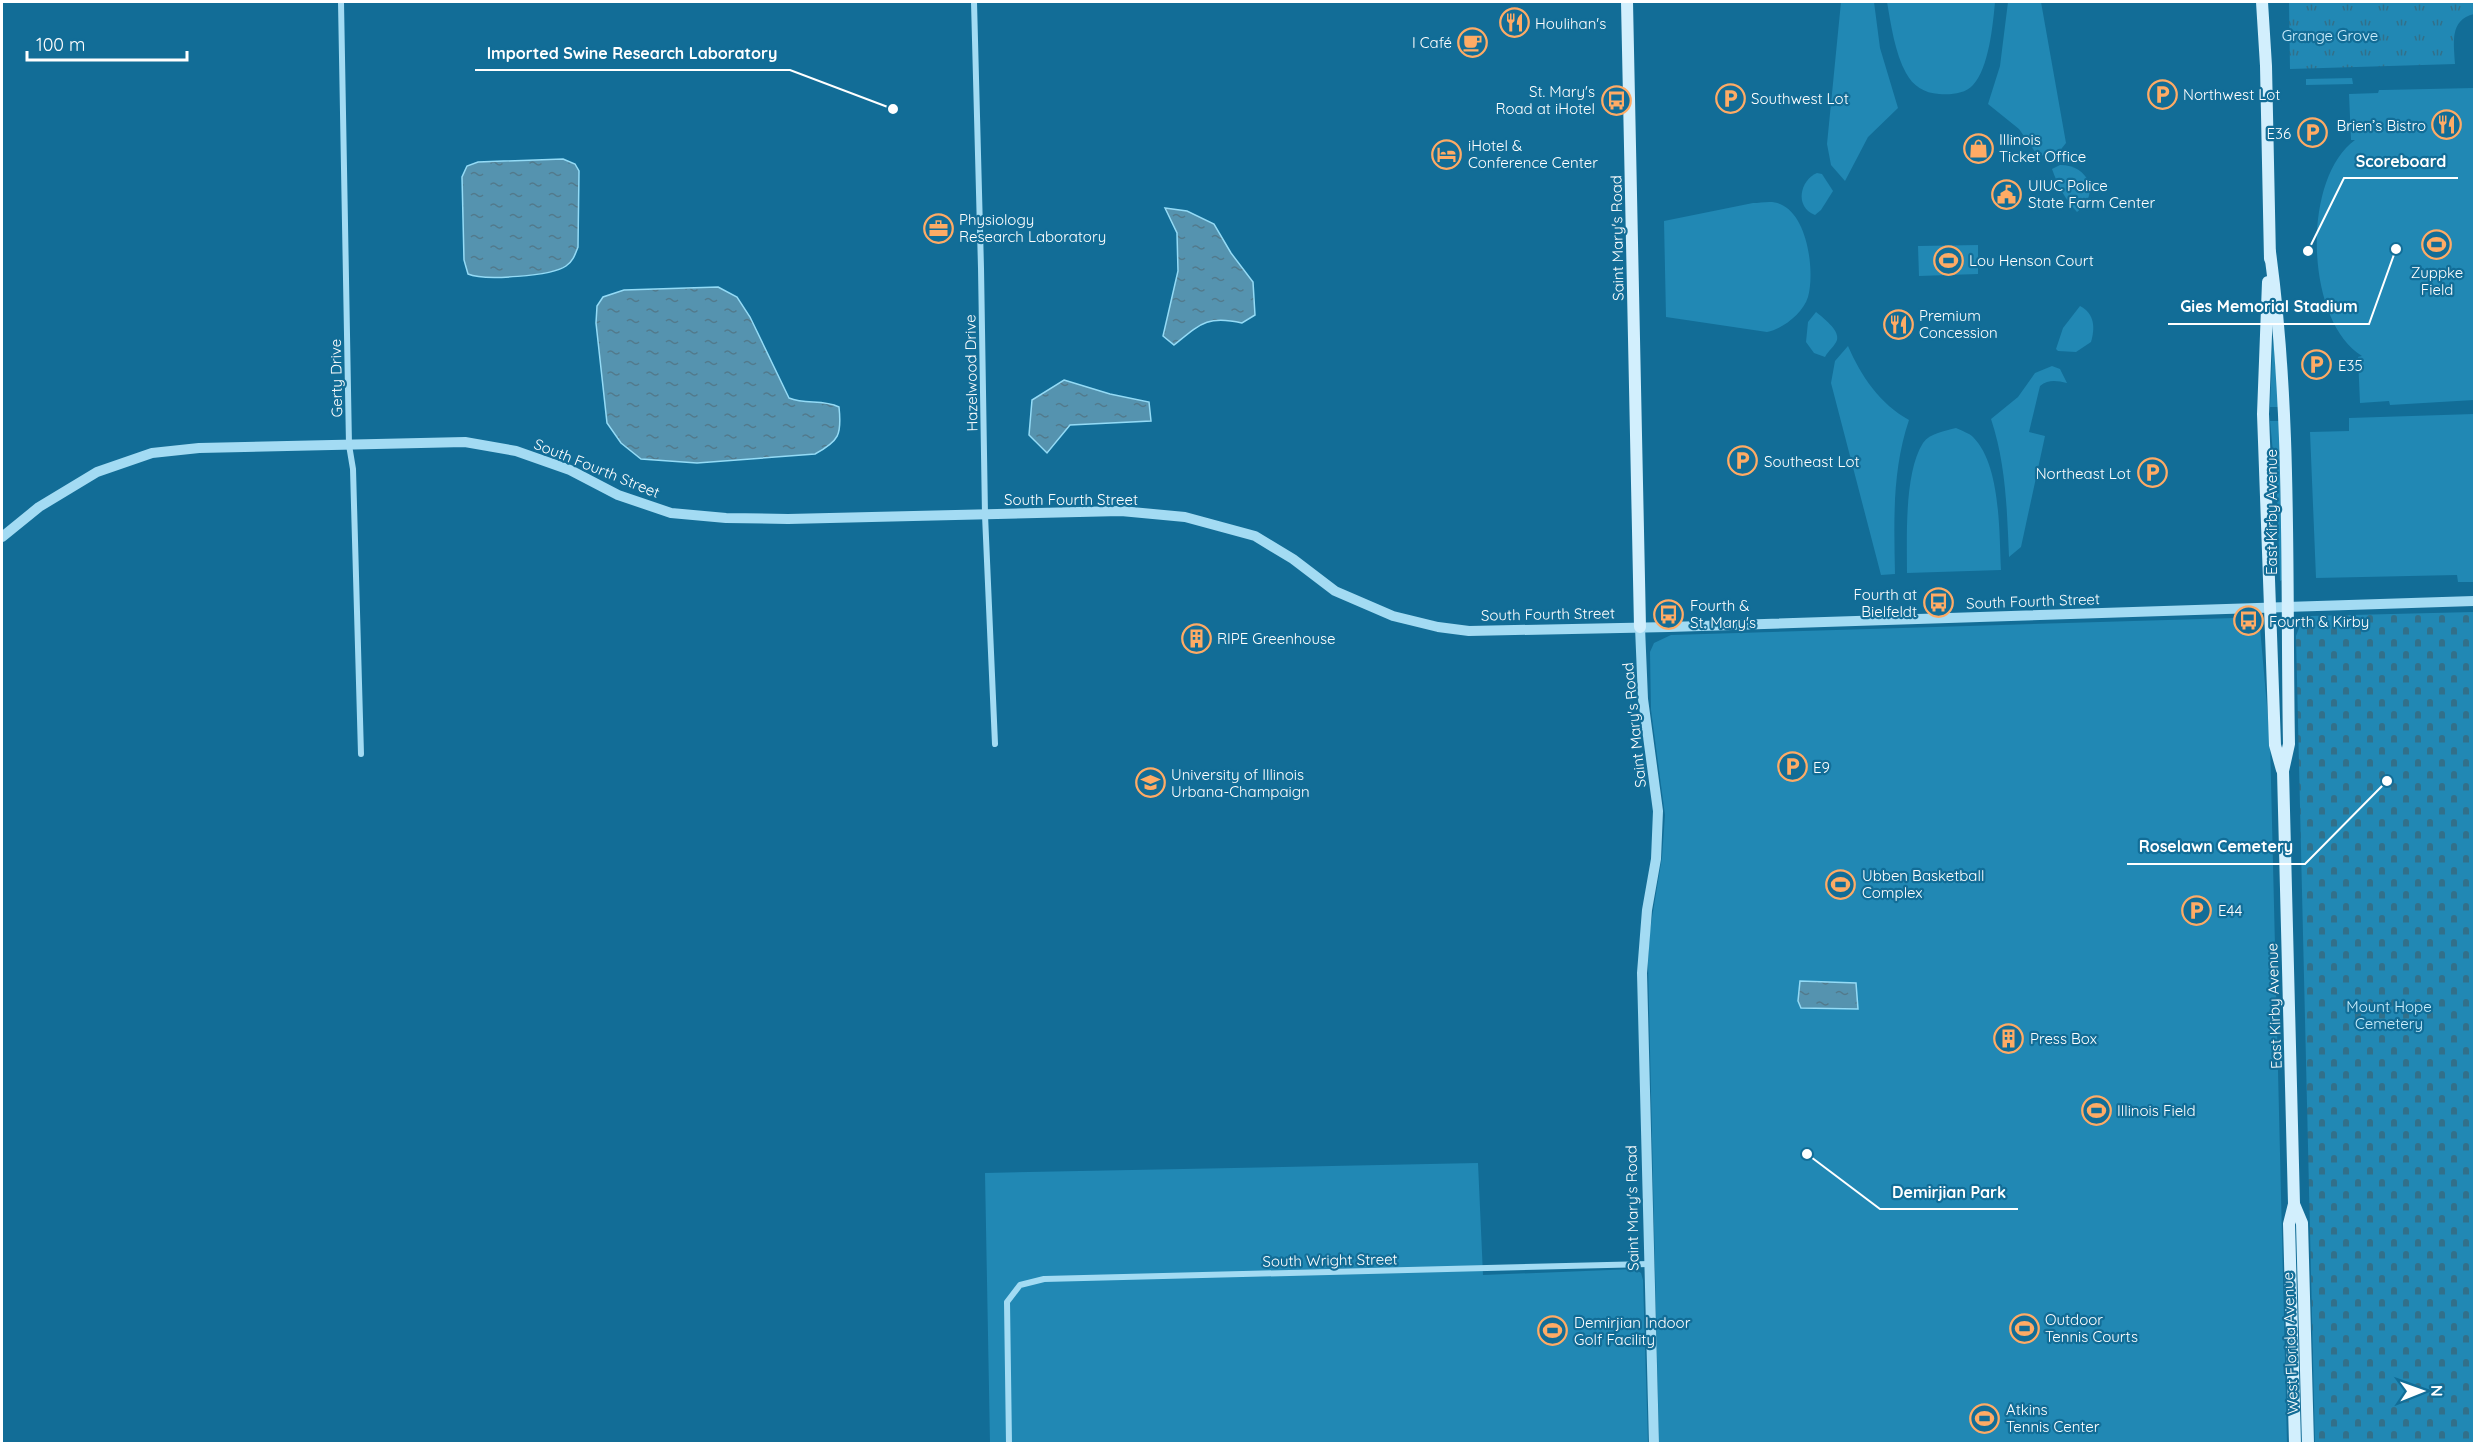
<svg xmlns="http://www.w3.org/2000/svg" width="2476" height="1445" viewBox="0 0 2476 1445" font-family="Quicksand,sans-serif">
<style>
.grass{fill:#2188b4}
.cemetery{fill:url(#cemetery-stones)}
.park{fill:url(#park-tufts)}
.water{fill:url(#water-ripples);stroke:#94dbf6;stroke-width:1.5}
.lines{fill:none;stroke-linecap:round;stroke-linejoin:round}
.minor{stroke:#a3dbf3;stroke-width:6}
.tertiary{stroke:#a3dbf3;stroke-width:10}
.secondary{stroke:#d2effd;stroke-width:12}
.labels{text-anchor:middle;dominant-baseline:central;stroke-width:4.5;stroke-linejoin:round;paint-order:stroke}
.poi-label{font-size:15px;fill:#fff;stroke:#126d97;text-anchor:start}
.park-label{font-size:15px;fill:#cbeefd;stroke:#126d97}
.street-label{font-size:15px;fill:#fff;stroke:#126d97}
.leader{fill:none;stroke:#fff;stroke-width:2}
.callout-dot{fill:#fff;stroke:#126d97;stroke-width:2}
.callout-label{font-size:16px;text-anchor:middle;font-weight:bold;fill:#fff;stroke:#126d97;stroke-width:4.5;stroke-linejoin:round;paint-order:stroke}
</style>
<defs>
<pattern id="cemetery-stones" width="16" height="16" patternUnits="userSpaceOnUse" patternTransform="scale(1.5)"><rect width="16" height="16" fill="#2188b4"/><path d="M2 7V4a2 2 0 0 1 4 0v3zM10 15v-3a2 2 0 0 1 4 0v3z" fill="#32708a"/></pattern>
<pattern id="park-tufts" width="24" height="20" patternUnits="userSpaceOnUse" patternTransform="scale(1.5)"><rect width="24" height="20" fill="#2188b4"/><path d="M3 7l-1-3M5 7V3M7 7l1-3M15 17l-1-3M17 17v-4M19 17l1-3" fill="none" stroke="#32708a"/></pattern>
<pattern id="water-ripples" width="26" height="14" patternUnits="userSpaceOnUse" patternTransform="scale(1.5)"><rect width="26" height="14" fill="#5593af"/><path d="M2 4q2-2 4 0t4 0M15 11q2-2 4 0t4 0" fill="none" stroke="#527a8c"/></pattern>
</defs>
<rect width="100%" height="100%" fill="#126d97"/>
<g class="grass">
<path d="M1841,2H1874L1880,48L1898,108L1868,137L1845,181L1831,165L1827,144Z"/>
<path d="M1887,2H1995C1993,24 1989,68 1973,85C1965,94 1950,95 1939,94C1924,93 1913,86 1906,73C1895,53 1891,25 1887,2Z"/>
<path d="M2008,2H2041L2066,143L2058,153L2038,156L2019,129L1988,104L2000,66Z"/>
<path d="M2352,78L2353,84L2306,85V79Z"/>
<path d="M2474,88V400L2390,405L2389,401L2360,403L2358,357L2362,356C2305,321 2301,179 2355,140H2351L2349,94L2378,93L2379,90H2382Z"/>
<path d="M2060,165C2089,165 2101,194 2077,212C2065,199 2058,186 2052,169Z"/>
<path d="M1817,173L1822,174L1833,191L1821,210L1815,215C1794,207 1800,180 1817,173Z"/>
<path d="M1753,203C1761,203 1772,200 1780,204C1808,215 1815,272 1808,297C1803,313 1783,329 1767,332L1666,317L1664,221Z"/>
<path d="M1978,245V274L1919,276L1918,246Z"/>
<path d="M2080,306C2095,314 2095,328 2091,342L2076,352L2058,351L2056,349L2063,328Z"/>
<path d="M1816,312C1822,317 1840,330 1837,340C1835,346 1828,351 1825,357L1814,353L1806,342L1808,322Z"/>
<path d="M2273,337L2279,407H2270Z"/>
<path d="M1848,346C1861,376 1880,404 1909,420C1892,470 1894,522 1895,574L1881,575L1831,383L1835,361Z"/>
<path d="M2052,366L2060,369L2067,383C2057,381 2049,379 2040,386L2029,432L2045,436L2021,547L2009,557C2007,510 2006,464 1991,419L2018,397L2035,373Z"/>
<path d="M2474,414V582H2458L2457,575L2316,578L2310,432L2349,431V418Z"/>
<path d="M2270,421H2279L2282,580L2280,581L2277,496Z"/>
<path d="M1956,428C1962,431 1969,433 1973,437C2001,465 1999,532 2001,570L1907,573C1907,538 1904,473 1923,443C1930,433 1945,431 1956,428Z"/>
<path d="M2235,618L2250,620L2260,628L2270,740L2287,1443H1659L1648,962L1650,930L1662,857L1665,815L1651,710L1650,652L1654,643L1671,635Z"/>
<path d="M1478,1163L1483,1275L1635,1269L1641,1273L1643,1280L1648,1443H990L985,1173Z"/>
</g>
<path class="cemetery" d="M2474,612V1443H2315L2296,636L2301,623L2311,616Z"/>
<path class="park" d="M2289,2H2474V14C2449,20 2454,43 2455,64L2290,69Z"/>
<g class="water">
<path d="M563,159L575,164L579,171L578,247C575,255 573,261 566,266C552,276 484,281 468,274L464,260L462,177L467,166L478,162Z"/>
<path d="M1165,208L1187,211L1214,224L1231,253L1253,282L1255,315L1242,323C1207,315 1200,324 1174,345L1163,336L1178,271L1177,233Z"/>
<path d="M718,287L737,297L750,317L789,398C806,405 822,399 839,407C842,435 839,441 815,454L697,463L641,459L621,443L607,423L596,323L597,306L603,297L624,290Z"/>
<path d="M1064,380L1110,394L1149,402L1151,421L1070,425L1047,453L1029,435L1032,400Z"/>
<path d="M1800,981L1856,983L1858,1009L1801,1008L1798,1001Z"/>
</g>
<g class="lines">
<g class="minor">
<path d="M341,2L349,445L353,469L361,754"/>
<path d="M974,2L981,268L985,515L995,744"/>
<path d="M1009,1444L1007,1302L1020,1285L1044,1279L1649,1264"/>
</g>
<g class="tertiary">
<path d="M2,537L39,507L97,472L152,453L199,448L465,442L516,451L570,470L618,495L671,513L726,518L788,519L1121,511L1185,517L1255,536L1293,559L1335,591L1393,616L1438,627L1469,631L1669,627L2474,601"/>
<path d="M1640,627L1643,699L1658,811L1656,859L1647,910L1642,973L1654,1444"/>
</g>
<g class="secondary">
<path d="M1627,2L1640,627"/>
<path d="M2262,2L2266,66L2270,259"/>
<path d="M2270,252C2292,415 2286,580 2289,744L2283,771L2294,1204L2289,1224L2295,1444"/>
<path d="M2268,282L2263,414L2275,745L2282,770"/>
<path d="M2294,1204L2302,1223L2308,1444"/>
</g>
</g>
<defs>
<symbol id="restaurant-ring" viewBox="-11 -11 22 22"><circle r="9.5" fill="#126d97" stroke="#ffab65" stroke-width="1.5"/><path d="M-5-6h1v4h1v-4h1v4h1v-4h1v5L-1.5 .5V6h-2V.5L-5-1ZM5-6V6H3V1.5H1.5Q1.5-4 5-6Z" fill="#ffab65"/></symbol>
<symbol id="cafe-ring" viewBox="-11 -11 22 22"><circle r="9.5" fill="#126d97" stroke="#ffab65" stroke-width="1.5"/><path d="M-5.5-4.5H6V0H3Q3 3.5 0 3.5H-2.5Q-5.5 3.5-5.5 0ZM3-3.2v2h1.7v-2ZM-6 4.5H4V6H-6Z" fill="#ffab65"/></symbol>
<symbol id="parking-ring" viewBox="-11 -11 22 22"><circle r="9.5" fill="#126d97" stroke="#ffab65" stroke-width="1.5"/><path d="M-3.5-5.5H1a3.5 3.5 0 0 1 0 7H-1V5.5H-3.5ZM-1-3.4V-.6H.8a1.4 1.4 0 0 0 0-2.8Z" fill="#ffab65"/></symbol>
<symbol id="bus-ring" viewBox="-11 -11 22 22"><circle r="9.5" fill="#126d97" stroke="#ffab65" stroke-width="1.5"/><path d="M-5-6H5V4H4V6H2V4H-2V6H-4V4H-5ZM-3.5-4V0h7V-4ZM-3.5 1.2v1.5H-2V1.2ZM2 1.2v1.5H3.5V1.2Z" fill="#ffab65"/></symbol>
<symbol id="shop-ring" viewBox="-11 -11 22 22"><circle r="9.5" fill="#126d97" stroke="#ffab65" stroke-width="1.5"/><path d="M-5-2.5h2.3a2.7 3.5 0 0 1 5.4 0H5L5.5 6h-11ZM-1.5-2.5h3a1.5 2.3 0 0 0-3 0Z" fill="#ffab65"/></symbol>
<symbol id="hotel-ring" viewBox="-11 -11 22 22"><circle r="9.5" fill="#126d97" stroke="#ffab65" stroke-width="1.5"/><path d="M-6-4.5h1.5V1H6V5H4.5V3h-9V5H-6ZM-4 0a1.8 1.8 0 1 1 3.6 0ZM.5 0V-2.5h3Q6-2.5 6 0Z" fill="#ffab65"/></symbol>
<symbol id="civic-ring" viewBox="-11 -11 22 22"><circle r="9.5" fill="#126d97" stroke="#ffab65" stroke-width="1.5"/><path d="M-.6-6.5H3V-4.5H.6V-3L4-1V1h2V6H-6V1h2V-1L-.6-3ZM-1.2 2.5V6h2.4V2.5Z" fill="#ffab65"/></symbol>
<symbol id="office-ring" viewBox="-11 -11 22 22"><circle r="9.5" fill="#126d97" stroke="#ffab65" stroke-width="1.5"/><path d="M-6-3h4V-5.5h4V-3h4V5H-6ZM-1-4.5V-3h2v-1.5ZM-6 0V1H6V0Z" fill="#ffab65"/></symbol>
<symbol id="stadium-ring" viewBox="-11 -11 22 22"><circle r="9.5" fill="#126d97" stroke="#ffab65" stroke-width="1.5"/><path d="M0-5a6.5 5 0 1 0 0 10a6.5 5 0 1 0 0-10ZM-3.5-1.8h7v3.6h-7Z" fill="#ffab65"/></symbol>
<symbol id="building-ring" viewBox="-11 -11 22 22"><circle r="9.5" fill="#126d97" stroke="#ffab65" stroke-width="1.5"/><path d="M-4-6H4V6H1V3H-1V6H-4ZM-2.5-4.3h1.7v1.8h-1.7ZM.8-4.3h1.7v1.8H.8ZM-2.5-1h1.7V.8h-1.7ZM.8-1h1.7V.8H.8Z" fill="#ffab65"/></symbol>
<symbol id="university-ring" viewBox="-11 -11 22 22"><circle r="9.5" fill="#126d97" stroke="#ffab65" stroke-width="1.5"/><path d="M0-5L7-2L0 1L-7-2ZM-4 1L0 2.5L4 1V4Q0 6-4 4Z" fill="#ffab65"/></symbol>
</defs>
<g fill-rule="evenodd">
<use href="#restaurant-ring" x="1498" y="6" width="33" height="33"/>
<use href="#cafe-ring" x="1456" y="26" width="33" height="33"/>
<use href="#parking-ring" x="2146" y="78" width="33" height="33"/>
<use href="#parking-ring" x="1714" y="82" width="33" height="33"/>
<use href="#bus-ring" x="1600" y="84" width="33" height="33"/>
<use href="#restaurant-ring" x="2430" y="108" width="33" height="33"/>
<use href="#parking-ring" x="2296" y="116" width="33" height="33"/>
<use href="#shop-ring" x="1962" y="132" width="33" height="33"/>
<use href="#hotel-ring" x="1430" y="138" width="33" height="33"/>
<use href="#civic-ring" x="1990" y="178" width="33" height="33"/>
<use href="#office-ring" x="922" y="212" width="33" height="33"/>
<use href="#stadium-ring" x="2420" y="228" width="33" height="33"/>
<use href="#stadium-ring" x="1932" y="244" width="33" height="33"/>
<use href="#restaurant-ring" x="1882" y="308" width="33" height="33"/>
<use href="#parking-ring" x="2300" y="348" width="33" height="33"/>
<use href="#parking-ring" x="1726" y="444" width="33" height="33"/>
<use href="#parking-ring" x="2136" y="456" width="33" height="33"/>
<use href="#bus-ring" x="1922" y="586" width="33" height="33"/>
<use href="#bus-ring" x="1652" y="598" width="33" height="33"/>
<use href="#bus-ring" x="2232" y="604" width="33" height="33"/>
<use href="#building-ring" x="1180" y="622" width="33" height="33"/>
<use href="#parking-ring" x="1776" y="750" width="33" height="33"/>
<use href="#university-ring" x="1134" y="766" width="33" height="33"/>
<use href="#stadium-ring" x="1824" y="868" width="33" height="33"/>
<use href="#parking-ring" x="2180" y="894" width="33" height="33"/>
<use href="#building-ring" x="1992" y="1022" width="33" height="33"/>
<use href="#stadium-ring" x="2080" y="1094" width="33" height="33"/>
<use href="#stadium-ring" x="2008" y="1312" width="33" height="33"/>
<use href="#stadium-ring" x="1536" y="1314" width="33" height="33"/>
<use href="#stadium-ring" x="1968" y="1402" width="33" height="33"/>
</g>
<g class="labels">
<g class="poi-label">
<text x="1535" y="23">Houlihan's</text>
<text x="1452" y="42" text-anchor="end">I Café</text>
<text x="1595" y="91" text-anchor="end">St. Mary's<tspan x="1595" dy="17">Road at iHotel</tspan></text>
<text x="2183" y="94">Northwest Lot</text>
<text x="1751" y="98">Southwest Lot</text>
<text x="2426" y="125" text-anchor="end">Brien’s Bistro</text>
<text x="2291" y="133" text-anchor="end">E36</text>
<text x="1999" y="139">Illinois<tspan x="1999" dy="17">Ticket Office</tspan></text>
<text x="1468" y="145">iHotel &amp;<tspan x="1468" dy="17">Conference Center</tspan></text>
<text x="2028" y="185">UIUC Police<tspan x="2028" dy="17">State Farm Center</tspan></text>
<text x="959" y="219">Physiology<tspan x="959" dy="17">Research Laboratory</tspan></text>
<text x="1969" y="260">Lou Henson Court</text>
<text x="2437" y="272" text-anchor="middle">Zuppke<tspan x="2437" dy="17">Field</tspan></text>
<text x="1919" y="315">Premium<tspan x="1919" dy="17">Concession</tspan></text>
<text x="2338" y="365">E35</text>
<text x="1764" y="461">Southeast Lot</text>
<text x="2131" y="473" text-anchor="end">Northeast Lot</text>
<text x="1917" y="594" text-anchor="end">Fourth at<tspan x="1917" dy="17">Bielfeldt</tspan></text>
<text x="1690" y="605">Fourth &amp;<tspan x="1690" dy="17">St. Mary's</tspan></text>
<text x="2269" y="621">Fourth &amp; Kirby</text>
<text x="1217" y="638">RIPE Greenhouse</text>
<text x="1813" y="767">E9</text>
<text x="1171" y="774">University of Illinois<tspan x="1171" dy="17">Urbana-Champaign</tspan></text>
<text x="1862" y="875">Ubben Basketball<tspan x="1862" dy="17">Complex</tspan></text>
<text x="2218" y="910">E44</text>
<text x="2030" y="1038">Press Box</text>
<text x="2117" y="1110">Illinois Field</text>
<text x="2045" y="1319">Outdoor<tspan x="2045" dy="17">Tennis Courts</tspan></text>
<text x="1574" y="1322">Demirjian Indoor<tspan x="1574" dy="17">Golf Facility</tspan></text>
<text x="2006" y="1409">Atkins<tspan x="2006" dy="17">Tennis Center</tspan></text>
</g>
<g class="park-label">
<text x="2330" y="35">Grange Grove</text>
<text x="2389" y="1006">Mount Hope<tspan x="2389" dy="17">Cemetery</tspan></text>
</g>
<g class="street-label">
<text transform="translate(1617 238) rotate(-91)">Saint Mary's Road</text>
<text transform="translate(971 373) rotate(-91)">Hazelwood Drive</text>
<text transform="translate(336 378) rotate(-91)">Gerty Drive</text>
<text transform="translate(597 468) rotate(22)">South Fourth Street</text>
<text x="1071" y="499">South Fourth Street</text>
<text transform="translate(2271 512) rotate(-90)">East Kirby Avenue</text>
<text transform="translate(2033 601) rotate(-2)">South Fourth Street</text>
<text transform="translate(1548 614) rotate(-1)">South Fourth Street</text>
<text transform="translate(1634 725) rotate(-96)">Saint Mary's Road</text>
<text transform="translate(2274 1006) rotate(-92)">East Kirby Avenue</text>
<text transform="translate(1632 1208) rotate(-91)">Saint Mary's Road</text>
<text transform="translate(1330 1260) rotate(-1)">South Wright Street</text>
<text transform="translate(2290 1343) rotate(-92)">West Florida Avenue</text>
</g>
</g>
<path class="leader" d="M893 109L790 70H475M2308 251L2344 178H2458M2396 249L2369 324H2168M2387 781L2305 864H2127M1807 1154L1880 1209H2018"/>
<g class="callout-dot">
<circle cx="893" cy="109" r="6"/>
<circle cx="2308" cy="251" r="6"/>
<circle cx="2396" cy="249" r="6"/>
<circle cx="2387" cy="781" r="6"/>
<circle cx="1807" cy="1154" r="6"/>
</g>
<g class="callout-label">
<text x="632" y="59">Imported Swine Research Laboratory</text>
<text x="2401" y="167">Scoreboard</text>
<text x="2269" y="312">Gies Memorial Stadium</text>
<text x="2216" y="852">Roselawn Cemetery</text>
<text x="1949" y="1198">Demirjian Park</text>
</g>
<rect width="2476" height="1445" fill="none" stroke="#ffffff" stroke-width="6"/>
<g transform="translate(2422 1391) rotate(89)" stroke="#126d97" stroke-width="4.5" paint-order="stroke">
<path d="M0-4.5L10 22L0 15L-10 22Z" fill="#ffffff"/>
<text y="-9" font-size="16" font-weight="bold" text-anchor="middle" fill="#ffffff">N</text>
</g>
<path d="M27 51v9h160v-9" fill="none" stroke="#ffffff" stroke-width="3"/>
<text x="36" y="51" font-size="18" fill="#ffffff" stroke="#126d97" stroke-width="4.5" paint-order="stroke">100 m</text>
</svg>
